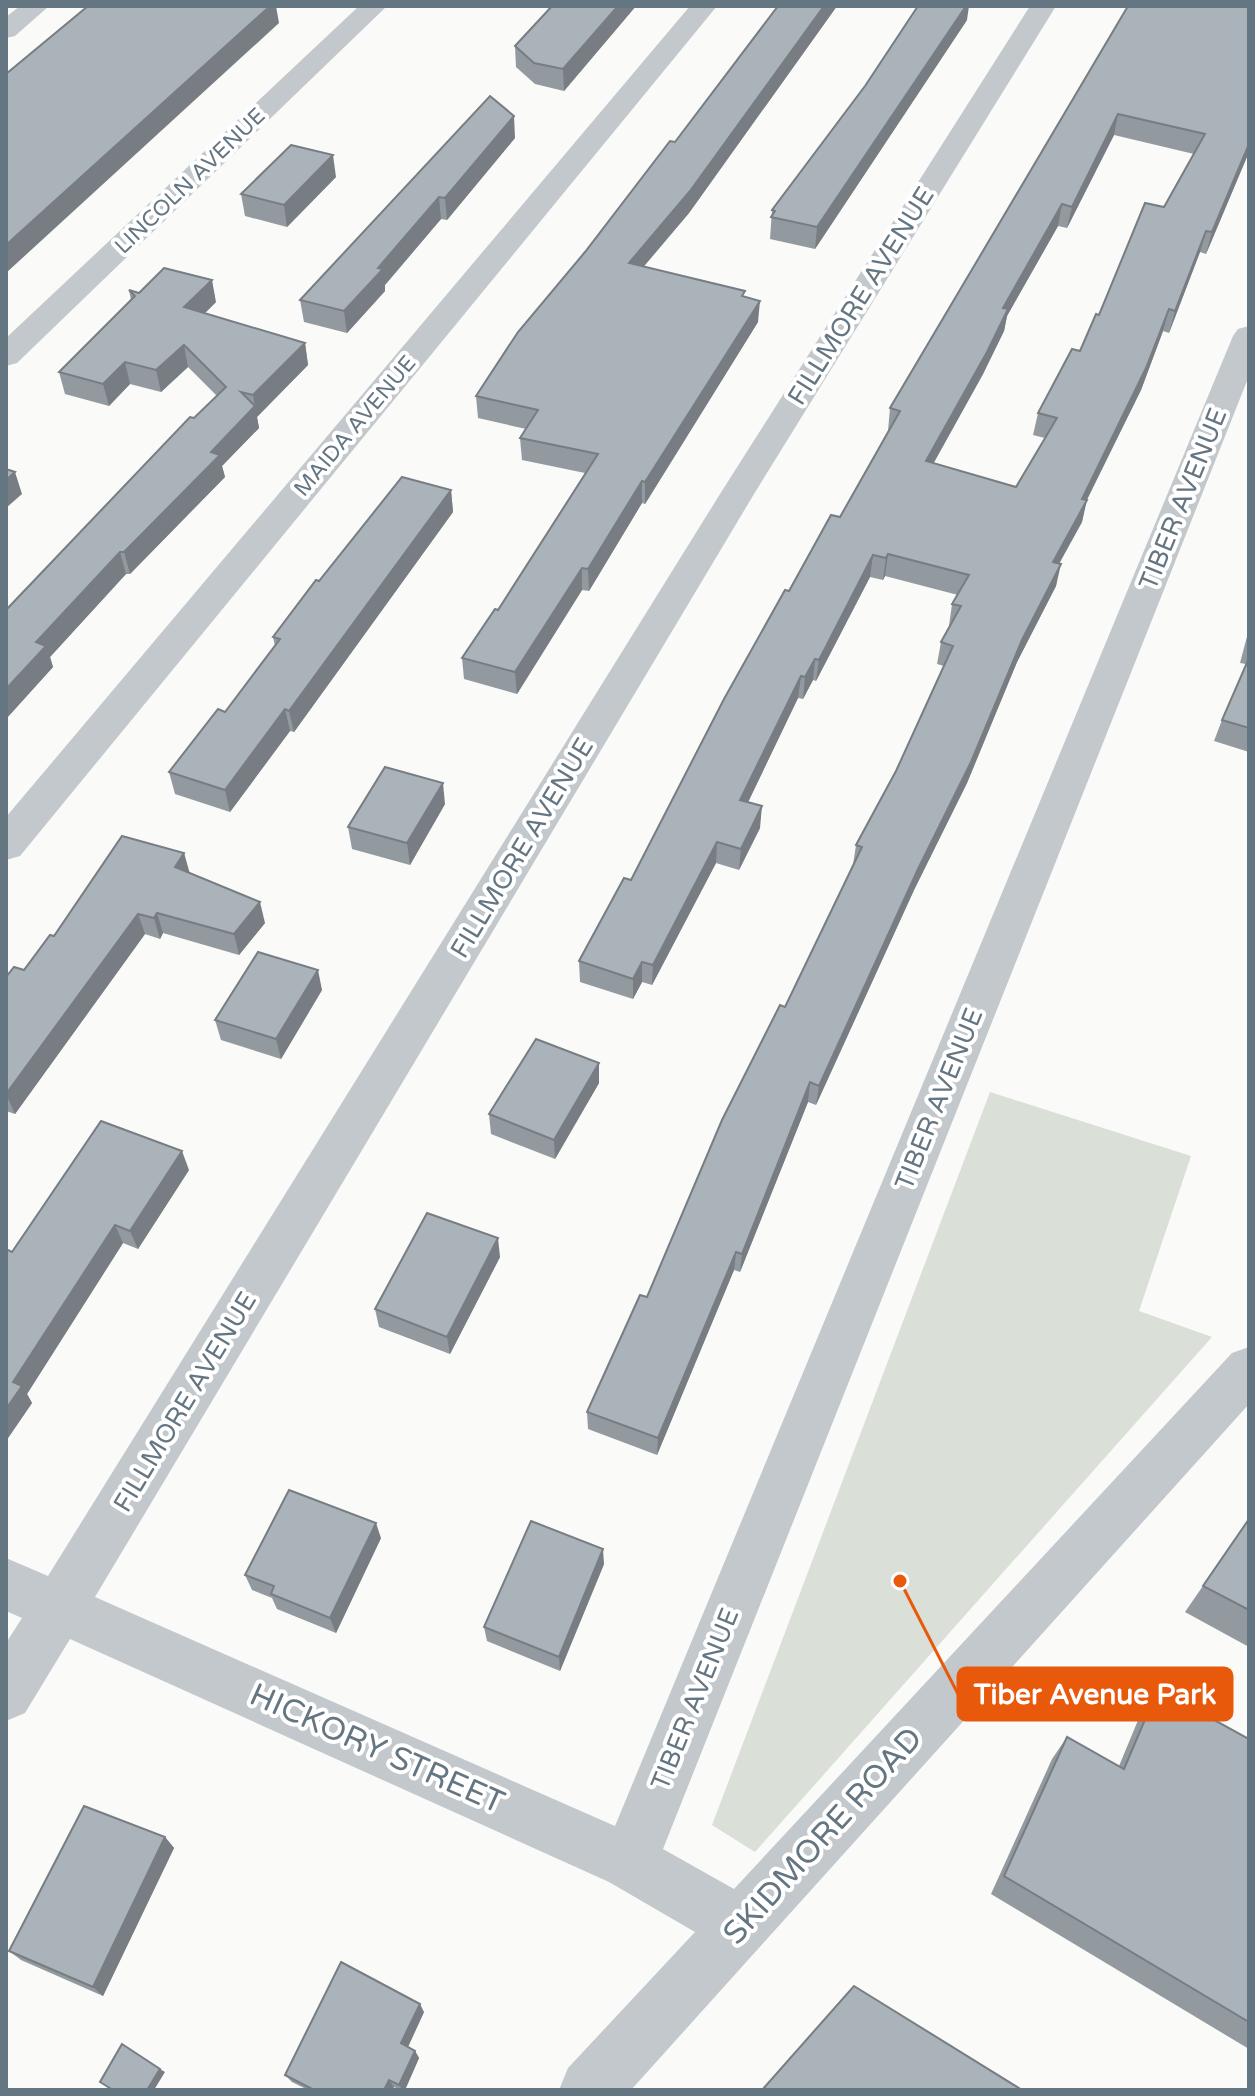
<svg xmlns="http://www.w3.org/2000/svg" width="1255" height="2096" viewBox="0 0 1255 2096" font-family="'Varela Round',sans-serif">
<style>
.green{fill:#dadfd7}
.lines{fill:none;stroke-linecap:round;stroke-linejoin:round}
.minor{fill:#c3c8cc;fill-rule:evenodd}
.wall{fill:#929a9f;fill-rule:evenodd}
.shaded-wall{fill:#777d82}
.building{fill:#aab3b9;stroke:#777d82;stroke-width:2;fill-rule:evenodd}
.labels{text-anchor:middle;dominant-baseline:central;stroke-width:8;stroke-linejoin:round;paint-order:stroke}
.far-street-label{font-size:22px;fill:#657683;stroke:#fff}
.street-label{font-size:26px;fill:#657683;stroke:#fff}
.near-street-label{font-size:32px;fill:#657683;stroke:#fff}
.leader{fill:none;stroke:#e8590c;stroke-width:3}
.callout-dot{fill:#e8590c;stroke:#fff;stroke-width:3}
.callout{fill:#e8590c;stroke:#e8590c;stroke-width:3}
.callout-label{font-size:28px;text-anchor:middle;font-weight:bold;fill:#fff}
</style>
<rect width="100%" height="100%" fill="#fafaf8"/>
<path class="green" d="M990,1092L1191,1156L1139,1311L1212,1337L755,1852L712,1825Z"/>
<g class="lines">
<g class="minor">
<path d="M20,6H49L15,36L6,38V17Z"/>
<path d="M359,6H387L17,363L6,366V338Z"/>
<path d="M690,6H717L20,856L6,860V817Z"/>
<path d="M1030,6H1056L754,494L95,1597L615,1826L1233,336L1238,329L1249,326V376L663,1849L734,1889L1232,1353L1249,1347V1404L631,2090H559L568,2068L695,1932L609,1882L70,1639L25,1713L6,1721V1643L22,1618L6,1611V1558L48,1576L720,494Z"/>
</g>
</g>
<g class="wall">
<path d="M552,6H636L564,91L535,84L516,67L515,46Z"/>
<path d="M778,6H837L689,213L644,266L744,297L758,322L645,504L642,503L589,591L582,590L517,694L464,679L462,658L498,610L585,473L522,460L520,438L526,429L478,418L476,396L585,252L675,142Z"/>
<path d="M1128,6L1249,152L1206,254L1200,252L1169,333L1163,331L1141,390L1086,500L1082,522L1059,563L1056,586L1017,662L967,783L914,890L816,1105L808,1102L740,1272L734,1270L657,1455L588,1429L587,1412L647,1297L853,865L856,845L896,771L944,666L937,664L941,642L950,626H949L952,604L958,595L885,576L883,580L870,577L816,681L813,680L803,699L798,698L748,802L760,828L739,870L716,863L652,985L642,982L633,999L580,982L579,961L631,880L789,591L840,517L889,431H888L890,408ZM1114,135L1194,154L1164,207L1099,315L1080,351L1038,413L1033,435L1045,438L1016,487L933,464L983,374L1004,331L1007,316L1058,226L1067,228Z"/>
<path d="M967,20L815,249L770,239L772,210L865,86Z"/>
<path d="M515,138L447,220L441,219L385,285V291L347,333L304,322L300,300Z"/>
<path d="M336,177L287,227L245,216L241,194Z"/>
<path d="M129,290L139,293L216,302L205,313L305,343L308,365L257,417L259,428L222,466L225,477L130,574H126L50,657L53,667L6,719L194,418L217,396L188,367L161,392L130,384L109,406L65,394L59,372L131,300Z"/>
<path d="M451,490L453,512L294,732L290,731L230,812L175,794L169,772L225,712L275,646L273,637L319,581Z"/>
<path d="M1249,629V752L1214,741L1222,720L1246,664L1240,663Z"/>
<path d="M445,804L410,865L352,849L348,827Z"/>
<path d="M184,853L189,873L265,923L239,955L163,933L160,939L145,934L15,1114L6,1111V977L24,970L54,936Z"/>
<path d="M322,990L281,1059L221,1040L215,1020Z"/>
<path d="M599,1083L555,1159L491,1134L489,1114Z"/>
<path d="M189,1170L138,1249L123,1243L27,1394L32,1403L6,1441V1249L12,1252Z"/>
<path d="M500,1257L450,1354L379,1327L375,1309Z"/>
<path d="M1249,1519V1647L1185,1612Z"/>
<path d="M381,1538L336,1633L277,1609L272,1598L252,1590L245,1575Z"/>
<path d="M604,1564L560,1671L487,1641L484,1627Z"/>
<path d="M1158,1689L1249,1739V2049L991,1894L1052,1759L1067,1737L1119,1766L1141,1713Z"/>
<path d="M165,1837L174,1848L103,1996L21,1960L9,1951Z"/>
<path d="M424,2012L408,2047L415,2051L419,2058L405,2090H400L394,2087L392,2090H308L292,2082L285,2075Z"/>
</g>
<g class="shaded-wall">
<path d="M270,6H276L279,23L6,273V245Z"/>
<path d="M618,6H636L564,91L563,69Z"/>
<path d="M824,6H837L689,213L629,284V263Z"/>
<path d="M966,6H969L967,20L815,249L817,227Z"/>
<path d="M1118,114L1114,135L1067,228L1072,207Z"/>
<path d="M514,116L515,138L447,220L445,198Z"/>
<path d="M1249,144V152L1206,254L1212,232Z"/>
<path d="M333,155L336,177L287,227L284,205Z"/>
<path d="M439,197L441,219L385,285V291L347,333L344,311L378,268Z"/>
<path d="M1062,204L1058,226L1007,316L1004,331L983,374L922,484L926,461L1003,308Z"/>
<path d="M1206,231L1200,252L1169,333L1175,311Z"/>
<path d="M212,280L216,302L189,329L184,307Z"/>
<path d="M760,301L758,322L645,504V482Z"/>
<path d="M1169,309L1163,331L1141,390L1083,508L1087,500L1082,522L1048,584L1053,562Z"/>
<path d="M305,343L308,365L257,417L259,428L222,466L225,477L130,574L124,552L211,452L255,406L253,395Z"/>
<path d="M184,345L188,367L161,392L156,370Z"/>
<path d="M125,362L130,384L109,406L103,384Z"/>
<path d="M15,472L22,494L6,508V480Z"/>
<path d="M642,481V503L589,591L588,569Z"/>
<path d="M451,490L453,512L294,732L289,711Z"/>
<path d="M120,552L126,574L50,657L53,667L6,719V689L36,642Z"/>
<path d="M888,554L885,576L883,580L886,558Z"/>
<path d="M873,555L870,577L816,681L819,660Z"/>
<path d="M1061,564L1056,586L1017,662L967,783L914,890L816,1105L819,1086L1022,640Z"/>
<path d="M582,568V590L517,694L515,672Z"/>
<path d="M815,659L813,680L803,699L805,677Z"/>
<path d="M801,676L798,698L739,821L740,800Z"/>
<path d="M285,709L290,731L230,812L225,790Z"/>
<path d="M443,783L445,804L410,865L407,843Z"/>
<path d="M762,806L760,828L739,870L741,849Z"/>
<path d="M717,842L716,863L652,985L653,965Z"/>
<path d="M184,853L190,874L175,867Z"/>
<path d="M260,902L265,923L239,955L234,934Z"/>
<path d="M157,913L163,933L160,939L154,918Z"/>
<path d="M138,914L145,934L15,1114L6,1094Z"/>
<path d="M642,962V982L633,999V979Z"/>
<path d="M318,970L322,990L281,1059L276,1039Z"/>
<path d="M599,1063V1083L555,1159L554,1140Z"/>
<path d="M810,1082L808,1102L740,1272L742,1254Z"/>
<path d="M182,1151L189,1170L138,1249L130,1231Z"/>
<path d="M115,1225L123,1243L27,1394L32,1403L6,1441V1409L13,1382Z"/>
<path d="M498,1238L500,1257L450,1354L447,1337Z"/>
<path d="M736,1252L734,1270L657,1455L658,1438Z"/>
<path d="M376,1523L381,1538L336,1633L330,1618Z"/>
<path d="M603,1549L604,1564L560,1671L559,1657Z"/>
<path d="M165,1837L174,1848L103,1996L93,1987Z"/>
<path d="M420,2004L424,2012L406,2051L401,2043Z"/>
<path d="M415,2051L419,2058L405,2090H403L399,2085Z"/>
<path d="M160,2069L165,2072L154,2090H147Z"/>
<path d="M389,2080L394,2087L392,2090H384Z"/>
</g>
<g class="building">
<path d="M88,6H270L6,245V74Z"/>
<path d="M552,6H618L563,69L534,63L515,46Z"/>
<path d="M778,6H824L690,191L629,263L745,291L742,296L760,301L645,482L642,481L588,569L582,568L515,672L462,658L495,609L498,610L598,454L520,438L538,410L476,396L518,332L585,252L670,141L675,142Z"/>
<path d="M918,6H966L817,227L771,217L775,211L772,210L865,86Z"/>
<path d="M1128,6H1249V144L1212,232L1206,231L1175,311L1169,309L1146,368L1082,499L1087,500L1053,562L1061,564L1022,640L971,762L918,869L819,1086L810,1082L742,1254L736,1252L658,1438L587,1412L640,1295L647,1297L722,1120L780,1005L785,1007L862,847L856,845L896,771L953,646L941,642L961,606L952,604L969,575L888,554L886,558L873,555L819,660L815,659L805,677L801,676L740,800L762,806L741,849L717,842L653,965L642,962L633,979L579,961L624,878L631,880L724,699L785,590L789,591L831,515L840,517L900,411L890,408ZM1118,114L1205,134L1164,207L1145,203L1099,315L1096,314L1080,351L1072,349L1038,413L1057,418L1016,487L926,461L987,352L1008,309L1003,308L1062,204L1072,207Z"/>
<path d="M490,96L514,116L445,198L439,197L378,268L383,269L344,311L300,300Z"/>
<path d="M291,145L333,155L284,205L241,194Z"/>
<path d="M164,268L212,280L184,307L305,343L253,395L241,392L255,406L211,452L220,455L124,552H120L36,642L46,646L6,689V610L190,417L194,418L226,387L184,345L156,370L125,362L103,384L59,372L135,296L129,290L139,293Z"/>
<path d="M6,469L15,472L6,480Z"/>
<path d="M402,477L451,490L289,711L285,709L225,790L169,772L218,709L225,712L280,639L273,637L316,580L319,581Z"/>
<path d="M1249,658V728L1222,720Z"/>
<path d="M385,767L443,783L407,843L348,827Z"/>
<path d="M122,836L184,853L175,867L260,902L234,934L157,913L154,918L138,914L6,1094V977L14,967L24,970L50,935L54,936Z"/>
<path d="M258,952L318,970L276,1039L215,1020Z"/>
<path d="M536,1039L599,1063L554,1140L489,1114Z"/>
<path d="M101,1121L182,1151L130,1231L115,1225L13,1382L22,1386L6,1409V1249L12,1252Z"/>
<path d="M427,1213L498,1238L447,1337L375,1309Z"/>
<path d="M289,1490L376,1523L330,1618L271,1594L274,1586L245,1575Z"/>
<path d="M1249,1519V1610L1203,1586Z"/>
<path d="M531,1521L603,1549L559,1657L484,1627Z"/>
<path d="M1158,1689L1249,1739V2022L1004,1876L1067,1737L1124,1769Z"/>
<path d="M84,1806L165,1837L93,1987L9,1951Z"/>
<path d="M341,1962L420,2004L401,2043L415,2051L399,2085L389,2080L384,2090H314L285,2075Z"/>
<path d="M854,1986L1022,2090H762Z"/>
<path d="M122,2044L160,2069L147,2090H113L100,2082Z"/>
</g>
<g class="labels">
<g class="far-street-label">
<text transform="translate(190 181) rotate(-44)">LINCOLN AVENUE</text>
<text transform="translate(355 426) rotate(-50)">MAIDA AVENUE</text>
</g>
<g class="street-label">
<text transform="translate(861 296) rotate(-58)">FILLMORE AVENUE</text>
<text transform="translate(1183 499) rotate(-68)">TIBER AVENUE</text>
<text transform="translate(522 848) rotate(-59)">FILLMORE AVENUE</text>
<text transform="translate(939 1099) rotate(-68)">TIBER AVENUE</text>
<text transform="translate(185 1402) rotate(-59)">FILLMORE AVENUE</text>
<text transform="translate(695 1699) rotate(-68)">TIBER AVENUE</text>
</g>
<g class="near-street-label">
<text transform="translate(377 1749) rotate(24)">HICKORY STREET</text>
<text transform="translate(823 1836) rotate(-48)">SKIDMORE ROAD</text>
</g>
</g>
<path class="leader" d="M900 1581L958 1694"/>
<circle class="callout-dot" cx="900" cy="1581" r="8"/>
<rect class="callout" x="958" y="1668" width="274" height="52" rx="8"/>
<g class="callout-label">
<text x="1095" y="1704">Tiber Avenue Park</text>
</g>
<rect width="1255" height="2096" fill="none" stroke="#657683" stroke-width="16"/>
</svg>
